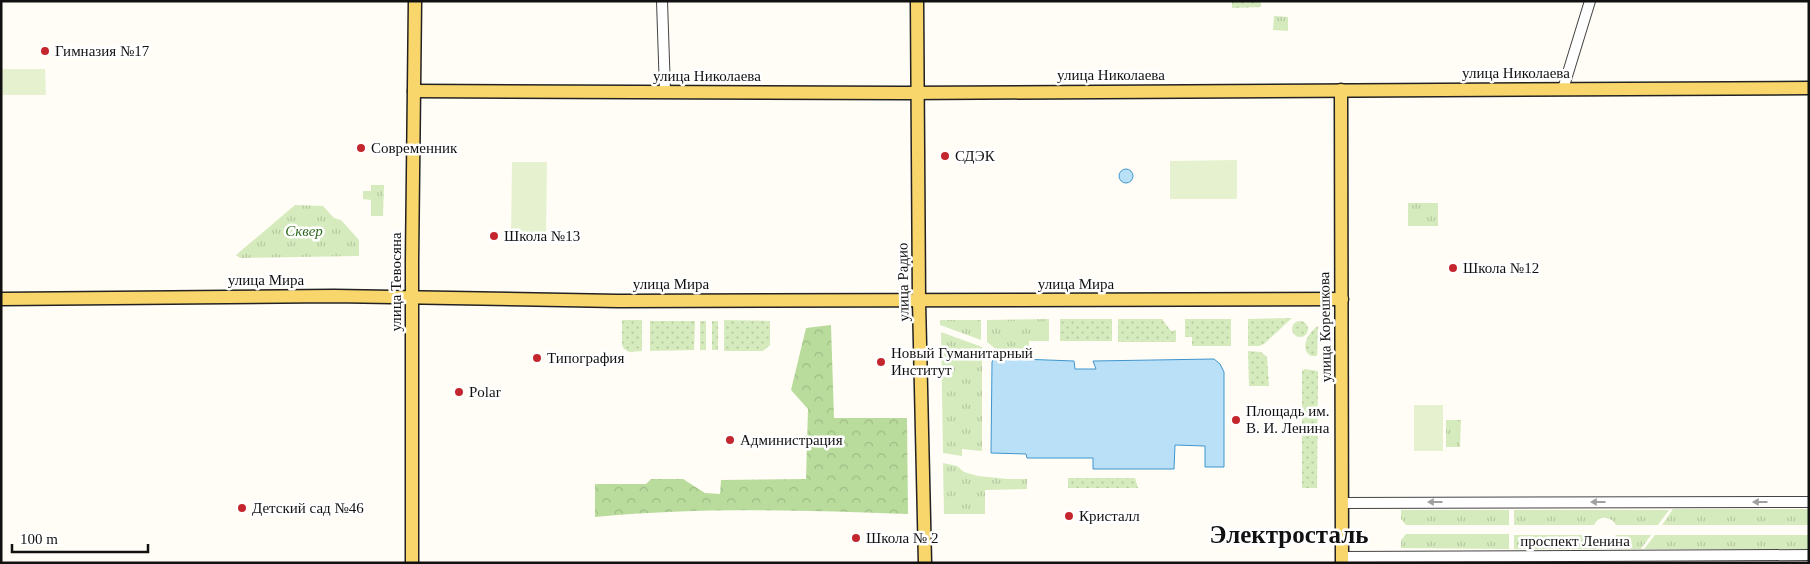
<svg xmlns="http://www.w3.org/2000/svg" width="1810" height="564" viewBox="0 0 1810 564" font-family="Georgia,serif">
<style>
.grass{fill:url(#grass-dots)}
.forest{fill:url(#forest-crowns)}
.park{fill:url(#park-tufts)}
.pitch{fill:#e6f2cf}
.water{fill:#b9e0f7;stroke:#3f96cf}
.lines{fill:none;stroke-linecap:round;stroke-linejoin:round}
.minor-casing{stroke:#444;stroke-width:12}
.major-casing{stroke:#222;stroke-width:15}
.minor{stroke:#fff;stroke-width:10}
.major{stroke:#f9d66b;stroke-width:12}
.oneway{fill:#a0a0a0}
.poi-dot{fill:#c4262e;stroke:#fff;stroke-width:2}
.labels{text-anchor:middle;dominant-baseline:central;stroke-width:5;stroke-linejoin:round;paint-order:stroke}
.poi-label{font-size:15px;fill:#111;stroke:#fff;text-anchor:start}
.street-label{font-size:15px;fill:#111;stroke:#fff}
.park-label{font-size:15px;font-style:italic;fill:#2f6b1f;stroke:#fff}
.town-label{font-size:25px;font-weight:bold;fill:#111;stroke:#fff}
</style>
<defs>
<pattern id="grass-dots" width="8" height="8" patternUnits="userSpaceOnUse" patternTransform="scale(1.25)"><rect width="8" height="8" fill="#d5ebbd"/><path d="M2 2h.1M6 6h.1" fill="none" stroke="#b6c8a1" stroke-width="1.8" stroke-linecap="round"/></pattern>
<pattern id="forest-crowns" width="20" height="18" patternUnits="userSpaceOnUse" patternTransform="scale(1.25)"><rect width="20" height="18" fill="#b9dc9c"/><path d="M2 6a3 3 0 1 1 6 0M12 15a3 3 0 1 1 6 0" fill="none" stroke="#9ebc85"/></pattern>
<pattern id="park-tufts" width="24" height="20" patternUnits="userSpaceOnUse" patternTransform="scale(1.25)"><rect width="24" height="20" fill="#d5ebbd"/><path d="M3 7l-1-3M5 7V3M7 7l1-3M15 17l-1-3M17 17v-4M19 17l1-3" fill="none" stroke="#b6c8a1"/></pattern>
</defs>
<rect width="100%" height="100%" fill="#fffdf5"/>
<g class="grass">
<path d="M1232,1H1261V7L1232,8Z"/>
<path d="M1292,318L1264,344L1259,346H1248V319Z"/>
<rect x="1060" y="319" width="52" height="22"/>
<path d="M1118,319H1162L1171,331L1176,330V342H1118Z"/>
<path d="M1185,319H1231V346H1192V337H1185Z"/>
<path d="M622,320H642V351L629,352L624,349L622,345Z"/>
<path d="M724,320L770,321V345L763,351H724Z"/>
<circle cx="1300" cy="329" r="8"/>
<path d="M650,321H695L694,350L650,351Z"/>
<rect x="700" y="321" width="6" height="29"/>
<rect x="712" y="321" width="6" height="29"/>
<path d="M1318,326L1317,356H1311C1299,349 1308,332 1318,326Z"/>
<path d="M1248,351L1261,352L1267,357L1269,386H1249Z"/>
<path d="M1304,369L1318,371L1317,488H1302V371Z"/>
<path d="M1068,478H1135L1138,488H1068Z"/>
</g>
<path class="forest" d="M831,325L834,418H907L908,514C804,510 699,507 595,517V484H646L651,479H683L705,493L720,494L721,480L806,479L808,409L791,390L806,328Z"/>
<g class="park">
<path d="M1274,16L1288,17V31L1273,30Z"/>
<path d="M371,185H384L383,216H371V200L363,199V191H371Z"/>
<rect x="1408" y="203" width="30" height="23"/>
<path d="M295,205L323,206L334,218L341,220L359,240V256L240,258L236,255Z"/>
<path d="M1049,319V341H1029V349L997,350L987,342V320Z"/>
<path d="M940,320H981V340L940,325Z"/>
<path d="M941,332L982,347V451L962,449V456L943,453Z"/>
<path d="M1446,420H1461L1460,447H1446Z"/>
<path d="M943,463L957,466L964,472L978,476L1008,479H1027V489L985,490V514H944Z"/>
<path d="M1673,509H1809V525H1662Z"/>
<path d="M1401,510H1509V525H1406L1401,519Z"/>
<path d="M1514,510H1669L1658,525H1616C1610,516 1599,515 1594,525H1514Z"/>
<path d="M1406,534H1509V549L1401,548V540Z"/>
<path d="M1514,535H1594L1602,541V549H1514Z"/>
<path d="M1616,535H1651L1641,549H1607V541L1613,538Z"/>
<path d="M1655,535H1809V549H1644Z"/>
</g>
<g class="pitch">
<path d="M1,69H45L46,95H1Z"/>
<path d="M1237,160V199H1170V161Z"/>
<path d="M512,162H547L546,236H511Z"/>
<rect x="1414" y="405" width="29" height="46"/>
</g>
<g class="water">
<circle cx="1126" cy="176" r="7"/>
<path d="M994,358L1074,361L1075,369H1096L1093,361L1214,359L1220,364L1224,372V467H1205V446L1175,445L1174,469H1093V458H1027L1026,454L991,453L992,362Z"/>
</g>
<g class="lines">
<defs>
<g id="minor">
<path d="M662,1L665,91"/>
<path d="M1563,89L1590,1"/>
<path d="M1342,503L1809,502"/>
<path d="M1342,557L1809,555"/>
</g>
<g id="major">
<path d="M917,1L919,301L925,563"/>
<path d="M1341,90L1342,563"/>
<path d="M414,91L905,93L1809,88"/>
<path d="M1,299L334,296L618,301L1342,299"/>
<path d="M412,563V261L415,1"/>
</g>
</defs>
<use href="#minor" class="minor-casing"/>
<use href="#major" class="major-casing"/>
<use href="#minor" class="minor"/>
<use href="#major" class="major"/>
</g>
<defs><path id="oneway-solid" d="M-6-.8H1V-3.2L6.5 0L1 3.2V.8H-6Z" transform="scale(1.25)"/></defs>
<g class="oneway">
<use href="#oneway-solid" transform="translate(1435 502) rotate(180)"/>
<use href="#oneway-solid" transform="translate(1598 502) rotate(180)"/>
<use href="#oneway-solid" transform="translate(1760 502) rotate(180)"/>
</g>
<g class="poi-dot">
<circle cx="45" cy="51" r="5"/>
<circle cx="361" cy="148" r="5"/>
<circle cx="945" cy="156" r="5"/>
<circle cx="494" cy="236" r="5"/>
<circle cx="1453" cy="268" r="5"/>
<circle cx="537" cy="358" r="5"/>
<circle cx="881" cy="362" r="5"/>
<circle cx="459" cy="392" r="5"/>
<circle cx="1236" cy="420" r="5"/>
<circle cx="730" cy="440" r="5"/>
<circle cx="242" cy="508" r="5"/>
<circle cx="1069" cy="516" r="5"/>
<circle cx="856" cy="538" r="5"/>
</g>
<g class="labels">
<g class="poi-label">
<text x="55" y="51">Гимназия №17</text>
<text x="371" y="148">Современник</text>
<text x="955" y="156">СДЭК</text>
<text x="504" y="236">Школа №13</text>
<text x="1463" y="268">Школа №12</text>
<text x="891" y="353">Новый Гуманитарный<tspan x="891" dy="17">Институт</tspan></text>
<text x="547" y="358">Типография</text>
<text x="469" y="392">Polar</text>
<text x="1246" y="411">Площадь им.<tspan x="1246" dy="17">В. И. Ленина</tspan></text>
<text x="740" y="440">Администрация</text>
<text x="252" y="508">Детский сад №46</text>
<text x="1079" y="516">Кристалл</text>
<text x="866" y="538">Школа № 2</text>
</g>
<g class="street-label">
<text x="1516" y="73">улица Николаева</text>
<text x="1111" y="75">улица Николаева</text>
<text x="707" y="76">улица Николаева</text>
<text x="266" y="280">улица Мира</text>
<text transform="translate(396 282) rotate(-90)">улица Тевосяна</text>
<text transform="translate(903 282) rotate(-91)">улица Радио</text>
<text x="671" y="284">улица Мира</text>
<text x="1076" y="284">улица Мира</text>
<text transform="translate(1325 327) rotate(-91)">улица Корешкова</text>
<text x="1575" y="541">проспект Ленина</text>
</g>
<g class="park-label">
<text x="304" y="231">Сквер</text>
</g>
<g class="town-label">
<text x="1289" y="534">Электросталь</text>
</g>
</g>
<rect width="1810" height="564" fill="none" stroke="#111111" stroke-width="5"/>
<path d="M12 544v8h136v-8" fill="none" stroke="#111111" stroke-width="2.5"/>
<text x="20" y="544" font-size="15" fill="#111111" stroke="#ffffff" stroke-width="4" paint-order="stroke">100 m</text>
</svg>
